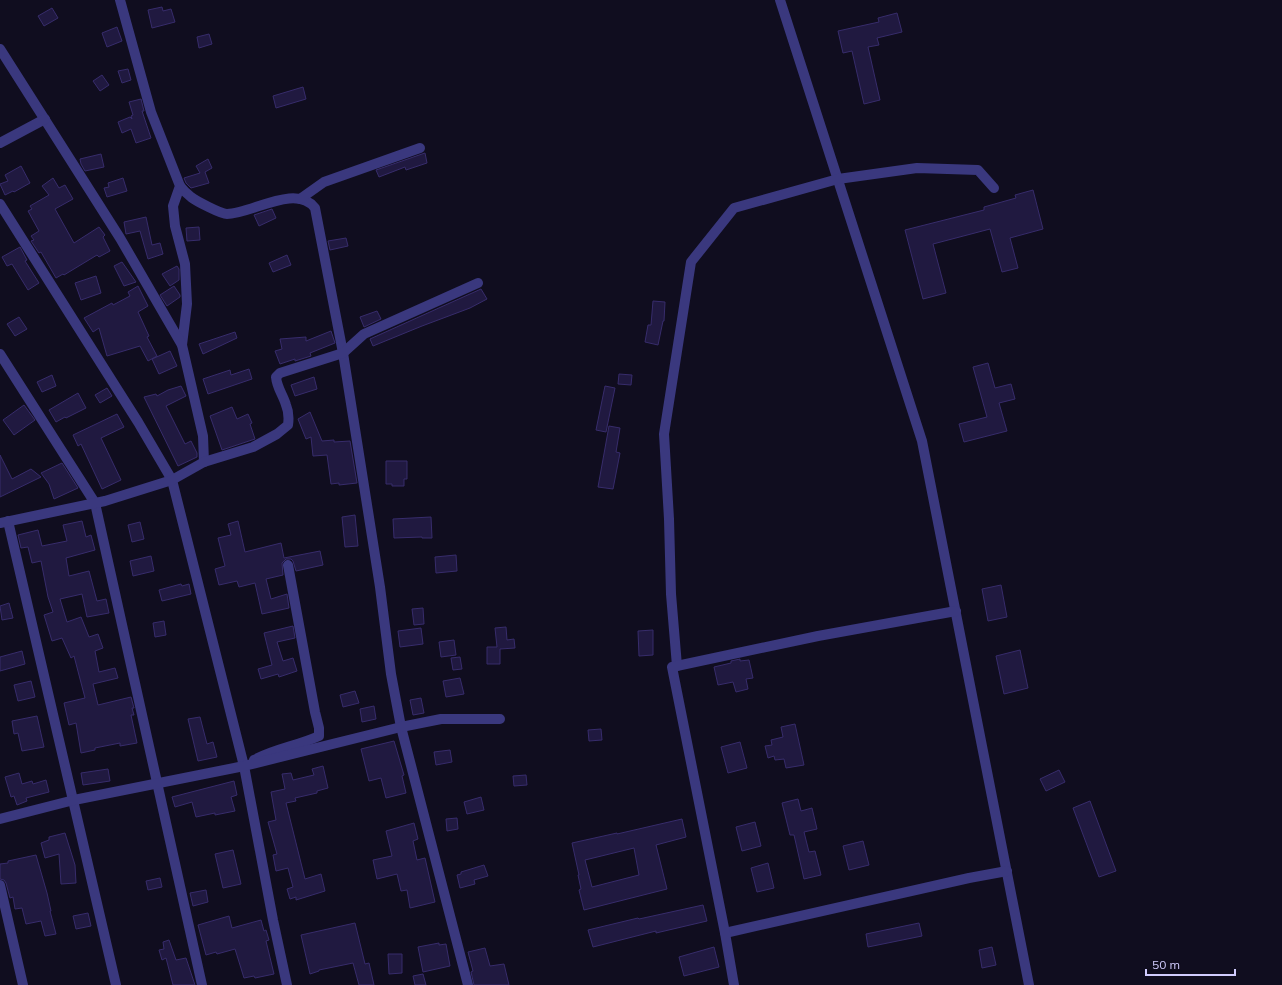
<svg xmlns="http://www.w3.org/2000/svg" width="1282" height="985" viewBox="0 0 1282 985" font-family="Mulish,sans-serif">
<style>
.building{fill:#201940;stroke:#372c6b;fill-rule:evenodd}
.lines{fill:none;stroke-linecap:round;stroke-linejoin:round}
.street{stroke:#3a387e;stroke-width:10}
</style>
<rect width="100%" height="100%" fill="#100d1f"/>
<g class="building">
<path d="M162,7L163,11L171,9L175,22L152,28L148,10Z"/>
<path d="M52,8L58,18L44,26L38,16Z"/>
<path d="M897,13L902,32L877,38L879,45L868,47L880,100L864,104L852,51L843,53L838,31L879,22L878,18Z"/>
<path d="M117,27L122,41L107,47L102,33Z"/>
<path d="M209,34L212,44L199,48L197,37Z"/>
<path d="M128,69L131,80L122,83L118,71Z"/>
<path d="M102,75L109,85L100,91L93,81Z"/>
<path d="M303,87L306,99L276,108L273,96Z"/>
<path d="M141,99L144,111H142L151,138L136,143L131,129L122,133L118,122L130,117L132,119L131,116L133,115L129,102Z"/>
<path d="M425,153L427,163L406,170L405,167L379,177L376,170Z"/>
<path d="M101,154L104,167L85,171L81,164L80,159Z"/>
<path d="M208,159L212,168L205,172L209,183L191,188L186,183L184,178L200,173L196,166Z"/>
<path d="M21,166L30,183L14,192L13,191L5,195L0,184L8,181L5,175Z"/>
<path d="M53,178L59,188L65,185L73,199L55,209L74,243L99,227L105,235L103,237L110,251L99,257L97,255L64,275L63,274L56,278L41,252L39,253L31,241L34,240L31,236L39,231L28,211L32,209L30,206L49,195L42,186Z"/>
<path d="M123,178L127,191L107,197L104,188L109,187L108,183Z"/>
<path d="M1033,190L1043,229L1010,238L1018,268L1002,272L990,229L933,244L946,293L923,299L905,230L984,210V207L1016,198L1015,195Z"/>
<path d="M272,209L276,218L259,226L254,215Z"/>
<path d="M146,217L152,245L160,243L163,254L148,259L140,231L126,234L124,222Z"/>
<path d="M199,227L200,240L187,241L186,228Z"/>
<path d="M346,238L348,246L330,250L328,241Z"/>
<path d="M20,247L27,260L25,261L39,283L28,290L12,264L7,266L2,257Z"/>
<path d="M287,255L291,265L273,272L269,263Z"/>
<path d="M122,262L136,282L124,286L114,266Z"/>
<path d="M177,266L179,269V280L170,286L162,274Z"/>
<path d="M96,276L101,293L81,300L75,283Z"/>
<path d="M138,286L148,306L138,312L149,336L147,337L157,356L148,361L140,346L107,356L99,328L93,332L84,318L112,303L113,305L130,296L128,292Z"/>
<path d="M174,286L180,295V297L167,306L160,295Z"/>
<path d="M481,289L487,299L470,308L422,326L373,346L370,339Z"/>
<path d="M653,301L665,302L664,321H663L658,345L645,342L648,325H651Z"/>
<path d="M377,311L381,319L364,327L360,317Z"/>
<path d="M19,317L27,329L15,336L7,324Z"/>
<path d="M331,331L335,343L310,353L311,356L295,361V359L280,364L275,351L282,349L280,339L306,337V341Z"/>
<path d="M235,332L237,338L203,354L199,344Z"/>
<path d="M170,351L177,366L159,374L152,359Z"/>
<path d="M988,363L995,388L1011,384L1015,399L999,403L1007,431L964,442L959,424L987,417L973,367Z"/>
<path d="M249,369L252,379L208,394L203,379L230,370L231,375Z"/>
<path d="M619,374L632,375L631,385L618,384Z"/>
<path d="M52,375L56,386L42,392L37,382Z"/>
<path d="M314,377L317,389L295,396L291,385Z"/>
<path d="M181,386L186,396L166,406L185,444L191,441L197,453V457L178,466L144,397L156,394L157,396L168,390Z"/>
<path d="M605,386L615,388L606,432L596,430Z"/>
<path d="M107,388L112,396L100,403L95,395Z"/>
<path d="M78,393L86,408L66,418L65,417L56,422L49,410Z"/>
<path d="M24,405L35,420L14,435L3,420Z"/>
<path d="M232,407L237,419L248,414L252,423L250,424L255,439L222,450L210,416Z"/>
<path d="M310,412L322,441L334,440V442L350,441L357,483L339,485V483L331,484L327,455L313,456L311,437L306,439L298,419Z"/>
<path d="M117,414L124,427L101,438L121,480L102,489L81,444L78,446L73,435Z"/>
<path d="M609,426L620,428L616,452L620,453L613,489L598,487Z"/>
<path d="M0,455L12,479L31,469L41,477L0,497Z"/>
<path d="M386,461H407V479H404V486H392V484H386Z"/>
<path d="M62,463L78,488L54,499L49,484L41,473Z"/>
<path d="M355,515L358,546L345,547L342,517Z"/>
<path d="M431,517L432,538H422V537L394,538L393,519Z"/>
<path d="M82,521L86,537L91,535L95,550L66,558L69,576L89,571L97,601L106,599L109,613L87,617L82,594L60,599L67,622L81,617L89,637L98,634L103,648L95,651L99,672L115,668L118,678L93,684L98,705L131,697L134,708H132L134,715H131L137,743L120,746V743L95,748V750L81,753L76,723L69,725L64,703L85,698L74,656L71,658L62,638L52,641L44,615L53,612L48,597L41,561L32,563L28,547L21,548L18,535L38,530L42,546L67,541L63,525Z"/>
<path d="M238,521L245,552L281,543L284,558L320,551L323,565L296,571L293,561L291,559H286L282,563L283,575L266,579L271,599L287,594L289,608L262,614L255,583L239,587L237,581L219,585L215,569L225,566L218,538L231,535L228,524Z"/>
<path d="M140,522L144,539L132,542L128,525Z"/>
<path d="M456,555L457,571L436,573L435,557Z"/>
<path d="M151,556L154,571L133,576L130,561Z"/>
<path d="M181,584L182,586L189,584L191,594L162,601L159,590Z"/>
<path d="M1001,585L1007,617L988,621L982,589Z"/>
<path d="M9,603L13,618L2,620L0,606Z"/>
<path d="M423,608L424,624L414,625L412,609Z"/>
<path d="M164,621L166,635L155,637L153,623Z"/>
<path d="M293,626L295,638L277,642L283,661L293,658L297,671L279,677L278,674L261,679L258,669L272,665L264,633Z"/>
<path d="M506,627L507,640L514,639L515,648L500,649V664H487V647H497L495,628Z"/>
<path d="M421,628L423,644L400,647L398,631Z"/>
<path d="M653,630V655L639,656L638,631Z"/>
<path d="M454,640L456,655L441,657L439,642Z"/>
<path d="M1020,650L1028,688L1004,694L996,656Z"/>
<path d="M22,651L25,664L0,671V657Z"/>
<path d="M460,657L462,669L453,670L451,658Z"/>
<path d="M740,659V661L749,660L753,678L746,679L748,689L736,692L733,682L718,685L714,667L731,663V661Z"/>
<path d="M460,678L464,694L446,697L443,681Z"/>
<path d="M31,681L35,697L18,701L14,685Z"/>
<path d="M355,691L359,703L343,707L340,695Z"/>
<path d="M421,698L424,713L413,715L410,700Z"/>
<path d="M374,706L376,719L362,722L360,709Z"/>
<path d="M37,716L44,747L22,751L18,733L14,734L12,721Z"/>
<path d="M200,717L207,744L213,742L217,757L198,761L188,719Z"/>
<path d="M795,724L804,765L786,768L784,759L775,760L774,756L768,758L765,746L772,745L771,740L783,737L781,727Z"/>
<path d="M601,729L602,740L589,741L588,730Z"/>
<path d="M394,741L404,775L402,776L406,793L386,798L381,778L369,781L361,749Z"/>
<path d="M740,742L747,768L728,773L721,747Z"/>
<path d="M450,750L452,762L436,765L434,752Z"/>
<path d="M323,766L328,788L317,791V793L295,798L296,801L286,803L305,879L321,874L325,891L296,900V897L290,899L287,889L293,887L288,868L276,871L273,855L277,854L268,822L276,820L271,792L285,789L282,774L291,773L293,780L314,775L312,769Z"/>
<path d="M108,769L110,781L83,785L81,773Z"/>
<path d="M1059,770L1065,782L1046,791L1040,779Z"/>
<path d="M19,773L22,784L32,781L33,784L46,780L49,792L26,798L27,801L17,805L14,796L11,797L5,777Z"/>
<path d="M526,775L527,785L514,786L513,776Z"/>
<path d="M234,781L237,795L231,797L235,811L215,815V813L196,817L192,802L175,807L172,797Z"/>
<path d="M481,797L484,810L467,814L464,802Z"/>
<path d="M798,799L801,811L812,808L817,829L804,832L809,852L815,851L821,875L804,879L794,835H790L782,803Z"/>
<path d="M1090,801L1116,871L1099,877L1073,808Z"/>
<path d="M457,818L458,829L447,831L446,819Z"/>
<path d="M682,819L686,837L656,845L667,889L584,910L579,890L581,889L578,875H579L572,843L617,833V834ZM634,848L639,875L592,887L585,860Z"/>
<path d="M755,822L761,846L742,851L736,827Z"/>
<path d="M414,823L418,839L413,841L417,860L425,858L435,902L410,908L407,890L401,891L397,874L377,879L373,860L392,856L386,831Z"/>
<path d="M65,833L75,865L76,883L61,884L59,854L45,858L41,843L49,840V837Z"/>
<path d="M863,841L869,865L849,870L843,846Z"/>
<path d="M233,850L241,884L223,888L215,854Z"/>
<path d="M36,855L47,893L51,911H50L56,934L45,936L41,921L26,924L22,908L15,909L13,897L10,898L6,883L4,880L0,879V864L8,863V861Z"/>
<path d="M768,863L774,888L757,892L751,868Z"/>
<path d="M484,865L488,876L474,880L475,884L460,888L457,875L461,874V872Z"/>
<path d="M160,878L162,887L148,890L146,881Z"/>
<path d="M206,890L208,902L193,906L190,893Z"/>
<path d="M703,905L707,921L656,933V931L593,947L588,930L638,918L639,919Z"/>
<path d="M88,913L91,926L76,929L73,916Z"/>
<path d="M229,916L232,928L261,920L264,931L266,930L269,940L266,941L274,974L255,978L254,976L244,978L235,949L217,954L216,952L206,955L198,925Z"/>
<path d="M355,923L365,964L369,963L374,985H359L353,963L319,970V971L310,974L301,935Z"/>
<path d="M919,923L922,936L868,947L866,934Z"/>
<path d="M169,940L176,960L186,958L195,985H173L166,958L162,960L159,950L164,949L163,942Z"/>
<path d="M439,943V945L446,944L450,966L423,972L418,947Z"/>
<path d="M714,947L719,967L684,976L679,957Z"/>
<path d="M992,947L996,965L982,968L979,950Z"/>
<path d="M485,948L490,966L504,964L509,985H474L471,972L473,971L468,952Z"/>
<path d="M388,954H402V973L389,974Z"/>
<path d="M423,974L426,985H415L413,976Z"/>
</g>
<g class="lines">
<g class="street">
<path d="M120,0L151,112L180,186L173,206L175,226L185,264L187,304L182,345"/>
<path d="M780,0L922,441L1029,985"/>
<path d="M0,49L120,238L182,345L203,436L204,462"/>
<path d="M0,143L45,119"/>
<path d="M180,186C183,190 187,194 191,197C196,201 221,214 227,214C251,214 296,183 315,208L343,353L380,587L391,674L401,727L468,985"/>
<path d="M300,199L324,182L420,148"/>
<path d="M0,204L138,422L172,480L244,766L273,920L287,985"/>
<path d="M0,354L95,503L202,985"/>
<path d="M8,521L116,985"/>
<path d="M0,523L105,501L172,480L204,462L253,447L277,434L288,425C289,418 289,412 286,405C283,395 277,388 276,377L280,373L343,353L364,334L478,283"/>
<path d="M677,666L671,594L669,519L664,434L691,262L734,208L838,179L917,168L978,170L994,188"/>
<path d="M254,760C274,749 297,746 319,736V728L315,712L288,565"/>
<path d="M0,819L74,800L244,766L401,727L441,719H500"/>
<path d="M0,885L23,985"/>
<path d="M725,933L969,878L1007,871"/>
<path d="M734,985L725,933L672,667L818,636L956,611"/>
</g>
</g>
<path d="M1146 969v6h89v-6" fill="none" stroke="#d1ccfe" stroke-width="2"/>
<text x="1152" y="969" font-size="12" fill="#d1ccfe" stroke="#100d1f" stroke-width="3" paint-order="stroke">50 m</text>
</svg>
